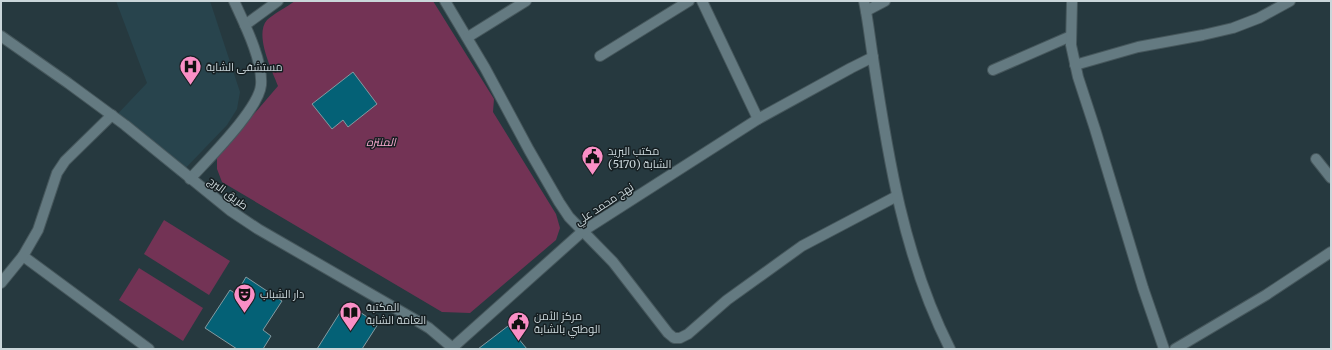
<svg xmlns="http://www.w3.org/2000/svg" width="1332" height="350" viewBox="0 0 1332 350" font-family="Merriweather,Cairo,serif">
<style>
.built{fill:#28444d}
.green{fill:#733355}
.building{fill:#046176;stroke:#849aa1}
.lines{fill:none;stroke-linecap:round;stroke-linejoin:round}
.street-casing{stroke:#46575c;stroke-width:12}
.secondary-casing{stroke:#46575c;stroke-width:12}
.street{stroke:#647a81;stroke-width:10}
.secondary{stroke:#647a81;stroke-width:10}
.labels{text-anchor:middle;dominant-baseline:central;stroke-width:3;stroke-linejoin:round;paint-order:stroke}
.poi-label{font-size:11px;fill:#cad6da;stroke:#161f22;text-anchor:start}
.park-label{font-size:11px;font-style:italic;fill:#faaad1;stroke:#161f22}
.street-label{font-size:11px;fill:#cad6da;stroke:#161f22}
</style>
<rect width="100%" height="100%" fill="#26393f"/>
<path class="built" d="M116,1H210L240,92L237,109L227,125L178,176L111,121L147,83Z"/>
<g class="green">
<path d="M295,1H433L494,99L493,112L556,214L560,228L556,240L470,313L442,312L222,182L217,169V157L278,86C272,70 254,35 267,20C272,15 288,6 295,1Z"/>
<path d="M164,220L230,261L209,295L144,254Z"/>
<path d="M139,268L203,308L183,341L119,300Z"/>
</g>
<g class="building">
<path d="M353,72L377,104L348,127L343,120L332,129L312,104Z"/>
<path d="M246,277L282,301L263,330L271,336L263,349H237L205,328L230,290L236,294Z"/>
<path d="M346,303L378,324L362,349H317Z"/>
<path d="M508,326L527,349H478Z"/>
</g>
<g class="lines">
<defs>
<g id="street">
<path d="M445,1L485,68L529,150L559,202L569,217L613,262L668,333L674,338H680L688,334L727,300L802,246L897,196"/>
<path d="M702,1L758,119"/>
<path d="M866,11L885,1"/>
<path d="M245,25L278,1"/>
<path d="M468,37L526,1"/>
<path d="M600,56L689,1"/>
<path d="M1075,65L1138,47L1203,35L1233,28L1259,18L1290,1"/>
<path d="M993,70L1071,36"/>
<path d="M1316,159L1331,178"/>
<path d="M190,179C208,159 259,109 261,85C263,60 244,23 234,1"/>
<path d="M23,256L149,349"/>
<path d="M1,283L23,256L38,230L57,173L65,161L112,115"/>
<path d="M451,349L583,231L758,119L851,68L873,57"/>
<path d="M1175,349L1266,295L1331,252"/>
</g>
<g id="secondary">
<path d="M864,1C868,20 870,39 873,58C888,158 904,258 950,349"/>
<path d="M1072,1L1071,45L1078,77L1095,129L1143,288L1164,349"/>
<path d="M1,36L68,83L125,125L231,211L258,229L414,319L429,328L454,349"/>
</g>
</defs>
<use href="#street" class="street-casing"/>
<use href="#secondary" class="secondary-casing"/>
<use href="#street" class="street"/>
<use href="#secondary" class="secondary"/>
</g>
<defs>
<symbol id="hospital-pin" viewBox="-11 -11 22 30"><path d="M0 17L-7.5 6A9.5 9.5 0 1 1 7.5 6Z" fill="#fa8fc6" stroke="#161f22"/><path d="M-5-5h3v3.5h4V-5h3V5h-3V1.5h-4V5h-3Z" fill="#111"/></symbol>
<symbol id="civic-pin" viewBox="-11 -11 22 30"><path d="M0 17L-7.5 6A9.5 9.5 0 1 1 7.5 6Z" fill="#fa8fc6" stroke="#161f22"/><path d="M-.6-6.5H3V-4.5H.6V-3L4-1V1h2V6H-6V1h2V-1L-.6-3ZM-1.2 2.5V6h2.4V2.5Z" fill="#111"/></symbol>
<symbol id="theatre-pin" viewBox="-11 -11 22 30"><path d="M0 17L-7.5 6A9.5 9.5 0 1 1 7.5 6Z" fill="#fa8fc6" stroke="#161f22"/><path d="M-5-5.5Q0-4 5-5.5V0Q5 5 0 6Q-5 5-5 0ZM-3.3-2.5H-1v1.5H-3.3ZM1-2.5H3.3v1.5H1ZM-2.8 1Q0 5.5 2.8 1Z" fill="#111"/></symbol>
<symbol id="library-pin" viewBox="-11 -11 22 30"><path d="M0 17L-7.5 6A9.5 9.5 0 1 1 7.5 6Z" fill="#fa8fc6" stroke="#161f22"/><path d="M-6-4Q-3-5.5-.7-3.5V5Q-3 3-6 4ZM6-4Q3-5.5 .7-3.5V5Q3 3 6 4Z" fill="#111"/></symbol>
</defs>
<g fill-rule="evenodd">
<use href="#hospital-pin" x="178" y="54" width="25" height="34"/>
<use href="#civic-pin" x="580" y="144" width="25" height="34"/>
<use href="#theatre-pin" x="232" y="282" width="25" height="34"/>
<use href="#library-pin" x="338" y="300" width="25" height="34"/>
<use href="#civic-pin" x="506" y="310" width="25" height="34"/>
</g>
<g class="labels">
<g class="poi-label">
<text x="206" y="67">مستشفى الشابة</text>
<text x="608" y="151">مكتب البريد<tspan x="608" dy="13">الشابة (5170)</tspan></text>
<text x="260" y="294">دار الشباب</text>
<text x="366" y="307">المكتبة<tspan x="366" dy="13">العامة الشابة</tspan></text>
<text x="534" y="316">مركز الأمن<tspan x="534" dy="13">الوطني بالشابة</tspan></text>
</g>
<g class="park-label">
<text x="381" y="142">المنتزه</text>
</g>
<g class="street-label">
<text transform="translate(228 193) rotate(37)">طريق البرج</text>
<text transform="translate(604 204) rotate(-33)">نهج محمد علي</text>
</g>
</g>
<rect width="1332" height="350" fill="none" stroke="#cad6da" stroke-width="4"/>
</svg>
